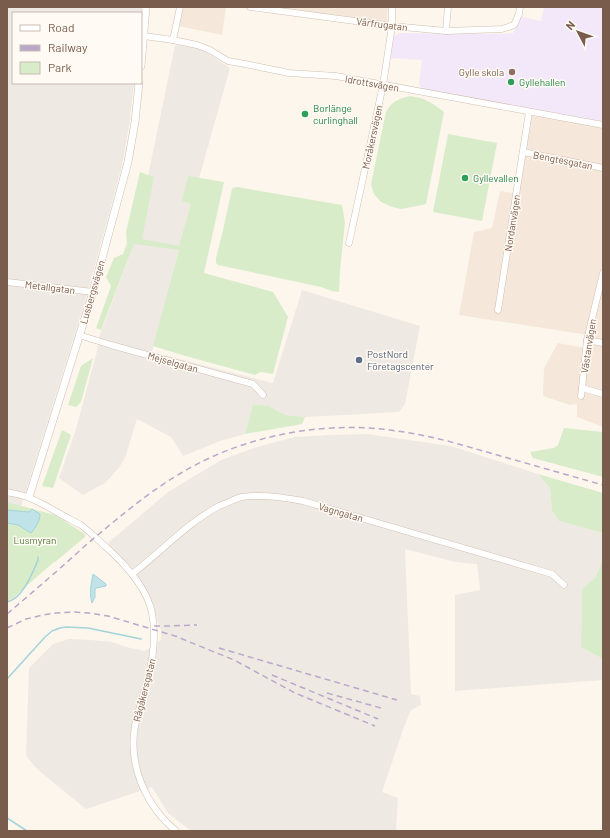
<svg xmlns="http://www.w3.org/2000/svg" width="610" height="838" viewBox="0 0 610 838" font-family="Barlow,sans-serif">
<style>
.residential{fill:#f5e8da}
.industrial{fill:#efe9e4}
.education{fill:#f3e8fa}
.green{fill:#d8ecc9}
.water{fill:#bfe3e8;stroke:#a5d3da}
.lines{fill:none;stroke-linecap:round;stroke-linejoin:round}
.stream{stroke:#a5d3da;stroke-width:1.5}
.minor-casing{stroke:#d1beb0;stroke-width:7}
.tertiary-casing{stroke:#d1beb0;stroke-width:8}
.minor{stroke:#fff;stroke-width:6}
.tertiary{stroke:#fff;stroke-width:7}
.rail{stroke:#b9a8c9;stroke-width:1.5;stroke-dasharray:6 4;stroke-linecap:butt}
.education-dot{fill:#8d6e63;stroke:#fffaf3;stroke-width:1.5}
.leisure-dot{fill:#2e9e5b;stroke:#fffaf3;stroke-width:1.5}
.service-dot{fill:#5c6f8a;stroke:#fffaf3;stroke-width:1.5}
.labels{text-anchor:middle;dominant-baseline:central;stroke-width:3;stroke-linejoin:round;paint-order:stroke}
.street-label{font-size:10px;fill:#7a5c4d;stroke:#fffaf3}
.education-label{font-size:10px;fill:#785e54;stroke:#fffaf3;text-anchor:end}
.leisure-label{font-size:10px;fill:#27864d;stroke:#fffaf3;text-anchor:start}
.service-label{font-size:10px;fill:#4e5e75;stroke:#fffaf3;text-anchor:start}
.park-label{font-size:10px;fill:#537a41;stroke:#fffaf3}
</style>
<rect width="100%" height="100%" fill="#fdf6ec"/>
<g class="residential">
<path d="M181,7H226L222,35L178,26Z"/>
<path d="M276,7H388L387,20L386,22L276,8Z"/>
<path d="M532,116L603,126V427L577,417V404L570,405L543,396L544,368L558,343L585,348L588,335L459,315L474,232L492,228L500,191L519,194Z"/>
</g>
<g class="industrial">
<path d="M7,7H143L141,23V13H13V83H134L129,126L122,166L87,295L21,507L7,502Z"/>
<path d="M175,45L200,48L230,68L179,250L152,352L273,383L302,290L420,326L405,404L399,412L305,417L285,415L269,406L253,404L245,434L220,441L183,456L171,437L137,419L125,458L118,469L105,483L83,495L59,478L76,429L97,351L99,337L134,244Z"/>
<path d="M367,434L451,446L538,474L550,488L552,511L559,521L603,533V560L595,578L582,589L581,647L603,659V680L455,691V595L480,590L477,564L455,562L405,549L411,694L420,696L421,705L411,710L404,727L382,792L398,798L396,831H191L168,813L152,787L86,809L38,770L26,756L29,668L53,644L69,639L91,640L112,642L126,647L145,651L161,640V631L148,593L131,567L108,543L168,492L221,460L257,447L295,437L329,435Z"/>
</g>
<path class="education" d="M544,7H603V122L422,90L419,84L422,60L391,58L393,36L401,33L503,34L513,33L521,17L541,21Z"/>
<g class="green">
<path d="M410,96C426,98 432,103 444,112L426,204L401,209L392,207L381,202L374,194L371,184L386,112C392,101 398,99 410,96Z"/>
<path d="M448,134L497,143L482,221L433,212Z"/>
<path d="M140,172L154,177L142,239L179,246L191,204L182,201L188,176L224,182L204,273L273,292L288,317L273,374L261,372L255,375L182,355L153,346L179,250L134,244L101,330L96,328L111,286L106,277L114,258L123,254L127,244L126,232Z"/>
<path d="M237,187L342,205L345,222L340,270L339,292L332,291L321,287L218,265L216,263V258L223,230L232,189L233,188Z"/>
<path d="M93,358L81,402L76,407L68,405L81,366Z"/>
<path d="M253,404L269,406L285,415L305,417L302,424L245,434Z"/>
<path d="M564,428L603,432V477L533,458L530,452L554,448L558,445Z"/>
<path d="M62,430L71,435L53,488L42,486Z"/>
<path d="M538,474L603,493V533L559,521L552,511L550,488Z"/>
<path d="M7,502L55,515L85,534H84L86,536L55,562H54L7,603Z"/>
<path d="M603,560V659L581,647L582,589L595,578Z"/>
</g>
<g class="water">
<path d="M32,509L40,514C40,521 36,527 31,533L18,525L7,523V510L29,512Z"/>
<path d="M93,574L106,584V586L96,588L95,590V597L92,603C89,594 91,584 93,574Z"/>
</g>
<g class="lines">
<g class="stream">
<path d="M7,602C23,598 32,574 38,560V557"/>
<path d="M7,679L45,637L52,631L60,628L66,627L88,628L141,639"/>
<path d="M7,818L27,831"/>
</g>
<defs>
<g id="minor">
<path d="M250,7L392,26L446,31L502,29L514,25L519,14L520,7"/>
<path d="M446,31L448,7"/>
<path d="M144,36L173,40L197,45L210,50L228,61L245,64L289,73L336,76L603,125"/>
<path d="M173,40L180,7"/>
<path d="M523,152L603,168"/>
<path d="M349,243L383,85L392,26V7"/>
<path d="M7,282L93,292"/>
<path d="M498,310L529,112"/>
<path d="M79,335L111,345L253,384L263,395"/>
<path d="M587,340L603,343"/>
<path d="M582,388L603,394"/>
<path d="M581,396L582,388L587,340L603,273"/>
<path d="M7,492C15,494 23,495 30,498C41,503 52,509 62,515C68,518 75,522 81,525C90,532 98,540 106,547C125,564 147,588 152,613C156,634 153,659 148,679C144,695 138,710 135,726C128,766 146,806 176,831"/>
<path d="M132,574C161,552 187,523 219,506C227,503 234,499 242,497C263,494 283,497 303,501L552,574L564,585"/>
</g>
<g id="tertiary">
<path d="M141,66L146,7"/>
<path d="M29,497L93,292L128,162L135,122L139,83"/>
</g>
</defs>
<use href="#minor" class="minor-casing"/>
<use href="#tertiary" class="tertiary-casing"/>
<use href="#minor" class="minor"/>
<use href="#tertiary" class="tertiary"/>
<g class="rail">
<path d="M7,614C34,591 61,568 87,544C117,519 147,493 181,473C245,435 324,420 397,431C419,434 441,439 462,445L603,485"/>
<path d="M154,626H169L197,625"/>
<path d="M7,628L26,619L43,615L56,613L73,612L89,613L108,616L175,636L234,660L295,693L375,726"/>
<path d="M219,648L397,700"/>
<path d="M272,675L378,719"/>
<path d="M327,693L381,708"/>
</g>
</g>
<circle class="education-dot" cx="512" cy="72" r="4"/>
<g class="leisure-dot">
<circle cx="511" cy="82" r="4"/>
<circle cx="305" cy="114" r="4"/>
<circle cx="465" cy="178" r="4"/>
</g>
<circle class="service-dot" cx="359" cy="360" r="4"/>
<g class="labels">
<g class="street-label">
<text transform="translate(382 24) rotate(7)">Vårfrugatan</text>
<text transform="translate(372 83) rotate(10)">Idrottsvägen</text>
<text transform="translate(372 137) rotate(-78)">Moråkersvägen</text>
<text transform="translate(563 160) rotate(11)">Bengtesgatan</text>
<text transform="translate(512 223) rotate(-81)">Nordanvägen</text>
<text transform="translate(50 287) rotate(7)">Metallgatan</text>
<text transform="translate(92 292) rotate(-74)">Lusbergsvägen</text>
<text transform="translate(588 346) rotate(-81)">Västanvägen</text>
<text transform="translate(173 362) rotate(16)">Mejselgatan</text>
<text transform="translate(341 512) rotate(16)">Vagngatan</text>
<text transform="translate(144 690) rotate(-76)">Rågåkersgatan</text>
</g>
<g class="education-label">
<text x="504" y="72">Gylle skola</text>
</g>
<g class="leisure-label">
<text x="519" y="82">Gyllehallen</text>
<text x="313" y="108">Borlänge<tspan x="313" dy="12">curlinghall</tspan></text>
<text x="473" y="178">Gyllevallen</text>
</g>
<g class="service-label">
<text x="367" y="354">PostNord<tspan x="367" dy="12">Företagscenter</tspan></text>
</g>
<g class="park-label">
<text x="35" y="540">Lusmyran</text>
</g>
</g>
<rect width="610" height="838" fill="none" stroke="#7a5c4d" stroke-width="16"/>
<rect x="12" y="12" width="130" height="72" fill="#fffaf3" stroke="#cabbb1"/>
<rect x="20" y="25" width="20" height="6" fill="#ffffff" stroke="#cabbb1"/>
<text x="48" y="32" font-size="12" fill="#7a5c4d">Road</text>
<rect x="20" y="45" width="20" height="6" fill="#b9a8c9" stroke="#cabbb1"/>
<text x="48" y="52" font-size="12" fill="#7a5c4d">Railway</text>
<rect x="20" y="62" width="20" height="12" fill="#d8ecc9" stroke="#cabbb1"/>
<text x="48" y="72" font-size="12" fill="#7a5c4d">Park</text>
<g transform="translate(578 32) rotate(311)" stroke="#fffaf3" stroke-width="3" paint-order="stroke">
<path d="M0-3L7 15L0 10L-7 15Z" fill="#7a5c4d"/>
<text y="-6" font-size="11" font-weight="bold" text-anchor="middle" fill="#7a5c4d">N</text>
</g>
</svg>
